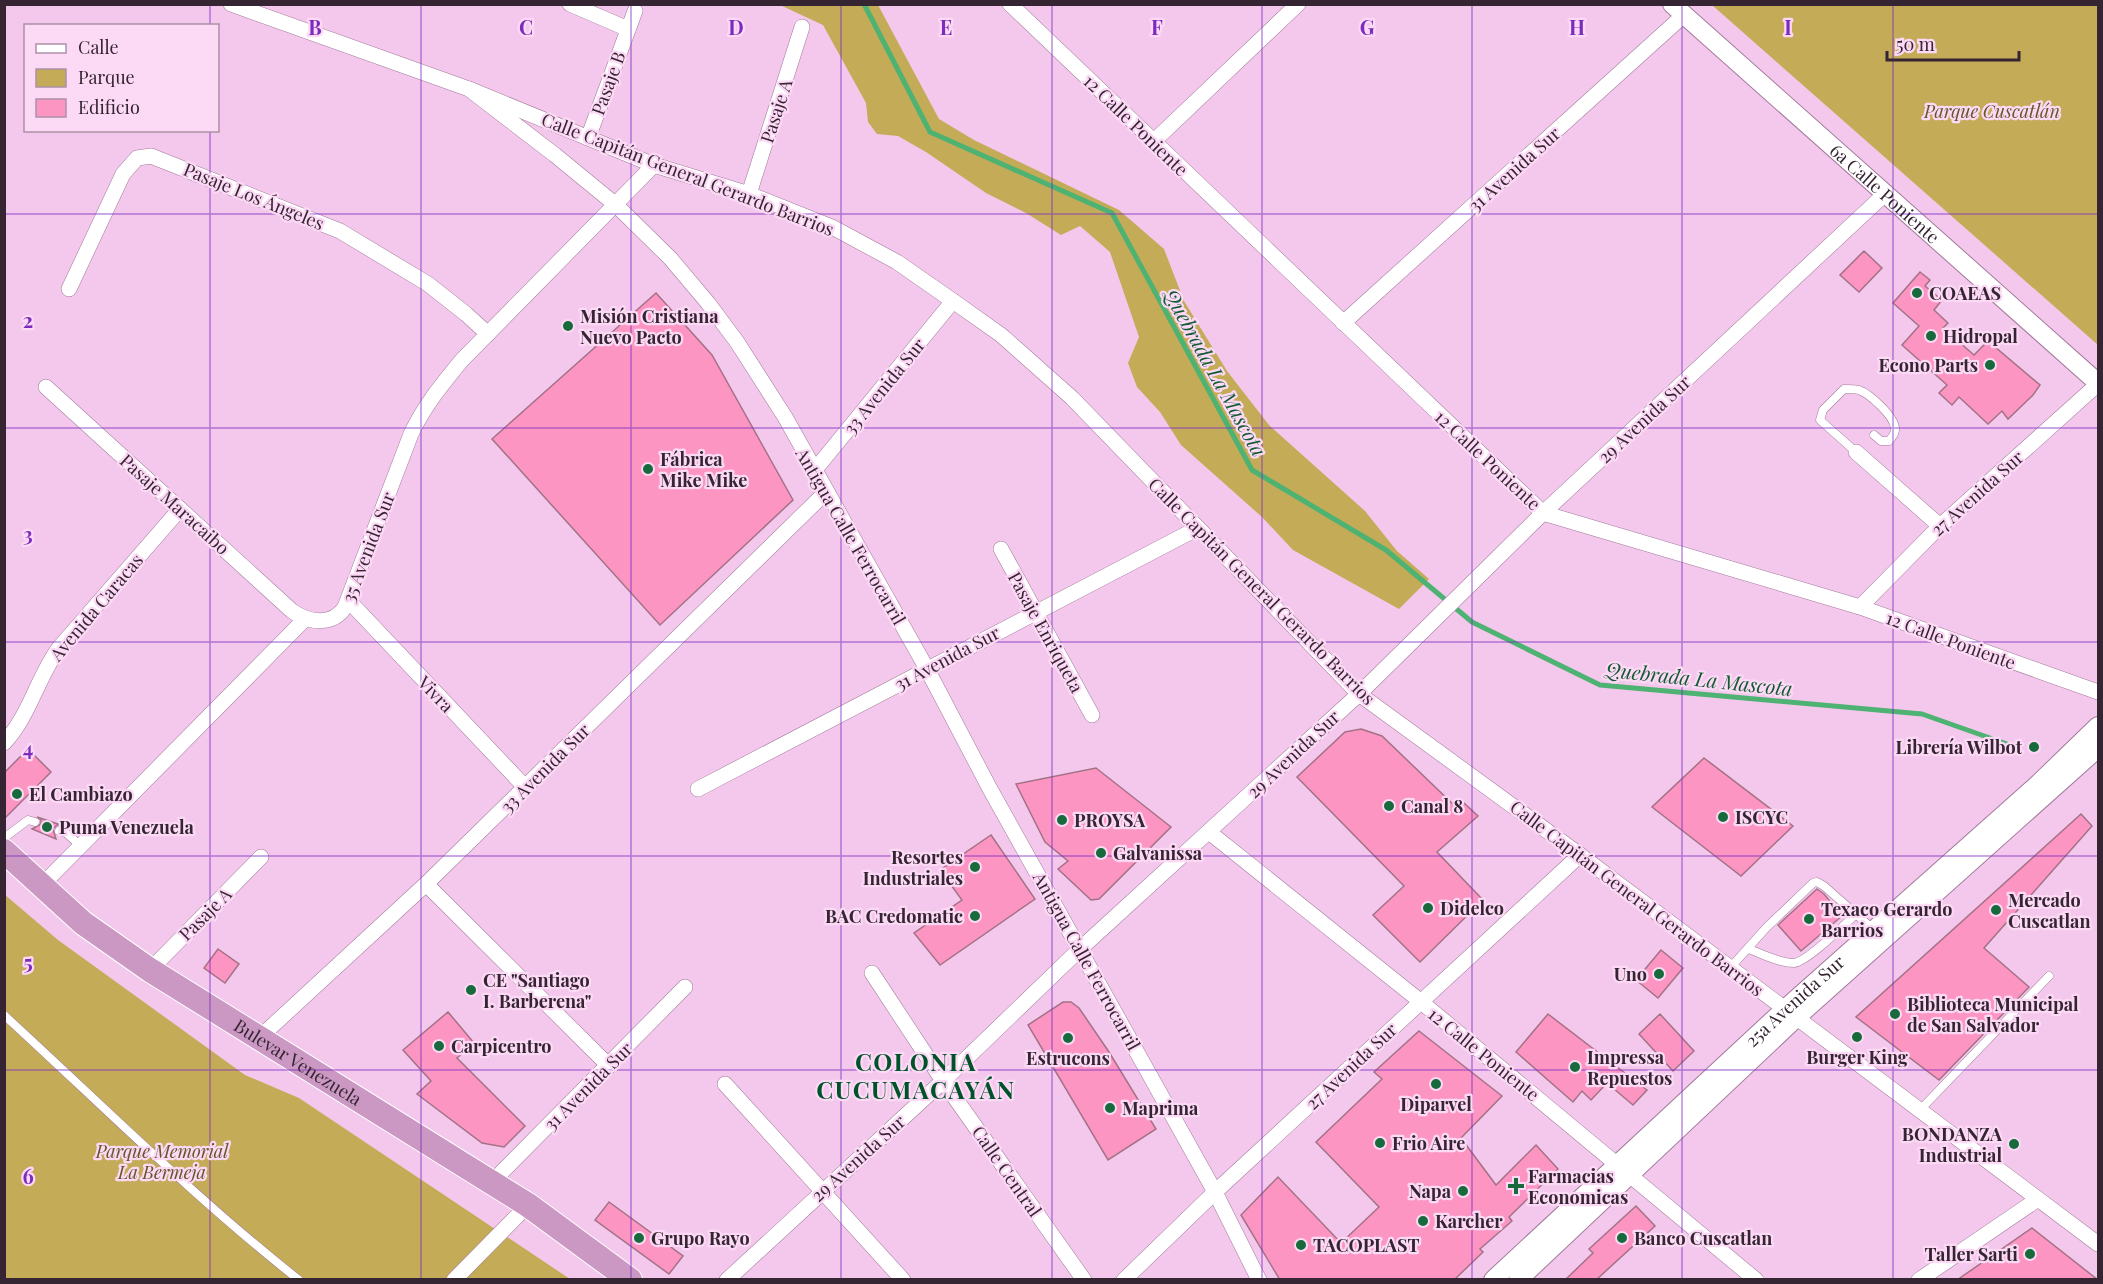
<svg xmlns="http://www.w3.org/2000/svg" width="2103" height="1284" viewBox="0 0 2103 1284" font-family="'Playfair Display',serif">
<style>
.green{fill:#c4ab57}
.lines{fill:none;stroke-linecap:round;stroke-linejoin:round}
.stream{stroke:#4db272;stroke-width:5}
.building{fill:#fd95c2;stroke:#a37286;stroke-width:1.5}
.service-casing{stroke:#a27a9a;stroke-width:9}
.minor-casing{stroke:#a27a9a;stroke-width:16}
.tertiary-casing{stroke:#a27a9a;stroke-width:20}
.trunk-casing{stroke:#fff;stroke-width:26}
.service{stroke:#fff;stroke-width:8}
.minor{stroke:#fff;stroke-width:15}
.tertiary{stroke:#fff;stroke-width:18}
.trunk{stroke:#ca98c2;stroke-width:24}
.grid{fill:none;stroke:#7b2cbf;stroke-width:1.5;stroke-opacity:0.55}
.poi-dot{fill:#176a3b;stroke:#fcd9f5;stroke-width:2}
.labels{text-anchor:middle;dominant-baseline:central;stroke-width:4.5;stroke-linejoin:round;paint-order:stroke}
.street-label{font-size:18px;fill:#352532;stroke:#fcd9f5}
.park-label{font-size:18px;font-style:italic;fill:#645629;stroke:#fcd9f5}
.poi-label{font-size:18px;font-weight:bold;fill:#352532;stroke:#fcd9f5;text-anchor:start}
.water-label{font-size:20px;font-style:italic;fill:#115b31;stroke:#fcd9f5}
.district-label{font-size:24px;font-weight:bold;letter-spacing:1.5px;fill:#005329;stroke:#fcd9f5}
.grid-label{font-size:20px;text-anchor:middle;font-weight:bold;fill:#7b2cbf;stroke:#fcd9f5;stroke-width:4.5;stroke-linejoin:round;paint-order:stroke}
</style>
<rect width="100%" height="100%" fill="#f4c8ec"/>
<g class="green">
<path d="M780,5H878L939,119L974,140L1119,210L1164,249L1184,301L1227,371L1269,425L1365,511L1397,551L1429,579L1399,609L1293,550L1262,517L1181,445L1160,412L1137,387L1128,363L1139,337L1110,252L1080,226L1061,235L1026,213L986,193L926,152L898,136L877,134L868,122L866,103L823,25Z"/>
<path d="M1712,5H2098V345Z"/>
<path d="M4,894L58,940L245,1075L299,1098L570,1279H5Z"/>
</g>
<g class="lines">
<path class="stream" d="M864,4L930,132L1112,213L1252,470L1386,550L1472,622L1600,685L1922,714L2007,744"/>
</g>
<g class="building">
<path d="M1864,251L1882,268L1859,292L1840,275Z"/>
<path d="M1920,272L1930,280L1925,286L1942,300L1934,310L1948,323L1943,328L1974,355L1988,341L2040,385L2033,395L2008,419L2002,411L1988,424L1959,397L1952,405L1939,393L1947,385L1902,345L1919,326L1893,303Z"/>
<path d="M656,293L712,355L793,500L660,625L492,439Z"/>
<path d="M1361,729L1382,736L1457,808L1464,803L1478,816L1437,852L1483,900L1420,962L1373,915L1404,886L1297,777L1345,732Z"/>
<path d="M28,749L51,772L4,819V773Z"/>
<path d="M1704,758L1793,826L1741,876L1652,807Z"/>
<path d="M1096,768L1171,827L1099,899L1091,900L1058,869L1068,861L1045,842L1016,784Z"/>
<path d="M2081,814L2092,826L1984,948L2029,987L1939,1080L1856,1017Z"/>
<path d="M37,817L61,825H57L53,829L56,839L32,829L41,824V820Z"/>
<path d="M991,835L1035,899L940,965L914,933L962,900L940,870Z"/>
<path d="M1817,889L1824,894L1842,916L1801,951L1778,925Z"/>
<path d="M218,949L239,964L225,983L204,968Z"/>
<path d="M1661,950L1683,968L1658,998L1636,980Z"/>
<path d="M1063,1002H1071L1079,1008L1109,1052L1156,1129L1108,1160L1028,1025Z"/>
<path d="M448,1012L474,1043L457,1058L525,1126L504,1147L482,1143L417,1094L431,1081L403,1050Z"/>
<path d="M1548,1014L1647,1090L1633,1105L1607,1083L1591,1100L1582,1091L1573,1102L1516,1052Z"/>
<path d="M1660,1014L1694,1051L1673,1071L1639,1034Z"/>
<path d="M1419,1031L1502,1096L1461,1138L1496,1185L1536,1145L1558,1169L1509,1217L1512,1221L1480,1249L1483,1252L1454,1280H1280L1241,1215L1278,1177L1341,1243L1379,1207L1316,1142L1382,1079L1374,1072Z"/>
<path d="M609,1202L683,1256L669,1274L595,1220Z"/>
<path d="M1636,1206L1655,1226L1596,1280H1565L1593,1253L1589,1249Z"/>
<path d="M2032,1228L2098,1280H1957Z"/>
</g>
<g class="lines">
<defs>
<g id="service">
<path d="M1856,452L1820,420L1823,410L1844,389C1849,389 1855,389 1859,390C1870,394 1894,416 1895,428C1896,433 1892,437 1889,441H1881L1874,435"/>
<path d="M59,831L66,833L80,845"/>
<path d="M4,838L28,820L35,822"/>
<path d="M1749,949C1762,954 1779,963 1794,963C1807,962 1844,925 1856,914"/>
<path d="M1730,968L1766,928L1813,883L1817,882L1824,886L1874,930"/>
<path d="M4,1015C101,1104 195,1198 299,1280"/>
<path d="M1920,1110L2049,976"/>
</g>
<g id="minor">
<path d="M231,4L469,89L555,155L616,205L670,258L708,303L737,342L785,417L927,669L990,789L1215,1192L1259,1280"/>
<path d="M570,4L628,29"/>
<path d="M1010,4L1543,513L1860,607L2098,692"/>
<path d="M469,89L654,165L749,194L834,228L897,262L953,301L1001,335L1072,398L1359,694L1580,855L2098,1244"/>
<path d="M588,138L635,11"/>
<path d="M1153,142L1298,4"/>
<path d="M749,194L802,27"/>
<path d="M69,289L123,174L137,158L151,156L340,231L428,284L466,314L488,334"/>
<path d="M1343,323L1684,15"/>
<path d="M46,387L292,611C309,623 333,626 345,607L411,434C424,406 443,383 462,360L654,165"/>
<path d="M1856,452L1940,526"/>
<path d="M814,471L953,301"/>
<path d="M1001,549L1092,715"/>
<path d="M348,600L525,787"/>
<path d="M1860,607L1940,526L2098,384"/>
<path d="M4,743C30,715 37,678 59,648L180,509"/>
<path d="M698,789L1198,528"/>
<path d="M1209,832L1420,1001L1756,1280"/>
<path d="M426,884L609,1066"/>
<path d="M41,886L305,619"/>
<path d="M150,970L261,857"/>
<path d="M872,973L943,1081L1084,1280"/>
<path d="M258,1039L426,884L826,492"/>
<path d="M725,1084L903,1280"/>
<path d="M491,1183L685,987"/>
<path d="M454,1280L528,1205"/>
<path d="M727,1280L943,1081L1080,949L1359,694L1543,513L1886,193"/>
<path d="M1124,1280L1215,1192L1580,855"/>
<path d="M1919,1280L2038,1199"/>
</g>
<g id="tertiary">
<path id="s1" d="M1672,4L2098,383"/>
<path id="s2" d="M1493,1280L1786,1008L2037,785L2098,726"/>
<path d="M1518,1280L1797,1017L2098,748"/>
</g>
<g id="trunk">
<path id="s3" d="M4,851L83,923L150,970L528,1205L630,1280"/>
</g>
</defs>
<use href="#service" class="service-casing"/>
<use href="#minor" class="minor-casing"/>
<use href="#tertiary" class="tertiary-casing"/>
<use href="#trunk" class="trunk-casing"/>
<use href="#service" class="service"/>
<use href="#minor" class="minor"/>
<use href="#tertiary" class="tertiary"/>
<use href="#trunk" class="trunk"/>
</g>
<path class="grid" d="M210,4V26M421,4V1280M631,4V1280M841,4V1280M1052,4V1280M1262,4V1280M1472,4V1280M1682,4V1280M1893,4V1280M210,130V1280M4,214H2098M4,428H2098M4,642H2098M4,856H2098M4,1070H2098"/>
<g class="poi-dot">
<circle cx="1917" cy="293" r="6"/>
<circle cx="568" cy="326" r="6"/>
<circle cx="1931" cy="336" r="6"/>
<circle cx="1990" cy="365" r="6"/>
<circle cx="648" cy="469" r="6"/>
<circle cx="2034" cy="747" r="6"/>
<circle cx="17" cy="794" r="6"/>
<circle cx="1389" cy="806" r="6"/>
<circle cx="1723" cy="817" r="6"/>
<circle cx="1062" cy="820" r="6"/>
<circle cx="47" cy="827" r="6"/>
<circle cx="1101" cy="853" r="6"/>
<circle cx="975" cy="867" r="6"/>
<circle cx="1428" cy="908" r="6"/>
<circle cx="1996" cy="910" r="6"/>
<circle cx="975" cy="916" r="6"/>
<circle cx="1809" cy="919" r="6"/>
<circle cx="1659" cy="974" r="6"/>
<circle cx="471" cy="990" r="6"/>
<circle cx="1895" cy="1014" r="6"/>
<circle cx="1857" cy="1037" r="6"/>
<circle cx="1068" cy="1038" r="6"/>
<circle cx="439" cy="1046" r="6"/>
<circle cx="1575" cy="1067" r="6"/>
<circle cx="1436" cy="1084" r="6"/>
<circle cx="1110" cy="1108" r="6"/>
<circle cx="1380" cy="1143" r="6"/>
<circle cx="2014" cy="1144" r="6"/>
<path d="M1513 1177h6v6h6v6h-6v6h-6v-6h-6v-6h6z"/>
<circle cx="1463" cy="1191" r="6"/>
<circle cx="1423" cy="1221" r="6"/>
<circle cx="639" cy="1238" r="6"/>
<circle cx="1622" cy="1238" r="6"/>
<circle cx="1301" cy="1245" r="6"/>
<circle cx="2030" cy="1254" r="6"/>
</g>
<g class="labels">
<g class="street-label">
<text transform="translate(608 83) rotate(-70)">Pasaje B</text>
<text transform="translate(776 111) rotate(-72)">Pasaje A</text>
<text transform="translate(1136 125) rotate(44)">12 Calle Poniente</text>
<text transform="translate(1514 169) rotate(-42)">31 Avenida Sur</text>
<text transform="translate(688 174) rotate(21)">Calle Capitán General Gerardo Barrios</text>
<text stroke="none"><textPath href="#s1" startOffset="285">6a Calle Poniente</textPath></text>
<text transform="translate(254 196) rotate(22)">Pasaje Los Ángeles</text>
<text transform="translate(884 386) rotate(-51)">33 Avenida Sur</text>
<text transform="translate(1644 419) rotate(-43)">29 Avenida Sur</text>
<text transform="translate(1488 460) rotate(43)">12 Calle Poniente</text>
<text transform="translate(1977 493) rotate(-42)">27 Avenida Sur</text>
<text transform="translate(175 504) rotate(42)">Pasaje Maracaibo</text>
<text transform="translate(851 536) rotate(60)">Antigua Calle Ferrocarril</text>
<text transform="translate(368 547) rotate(-69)">35 Avenida Sur</text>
<text transform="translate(1262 591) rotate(45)">Calle Capitán General Gerardo Barrios</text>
<text transform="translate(96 607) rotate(-50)">Avenida Caracas</text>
<text transform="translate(1046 632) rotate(61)">Pasaje Enriqueta</text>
<text transform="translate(1951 640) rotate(20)">12 Calle Poniente</text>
<text transform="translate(947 658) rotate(-28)">31 Avenida Sur</text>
<text transform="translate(436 694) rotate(46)">Vivra</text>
<text transform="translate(1293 754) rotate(-43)">29 Avenida Sur</text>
<text transform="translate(545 768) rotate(-45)">33 Avenida Sur</text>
<text transform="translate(1637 898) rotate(37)">Calle Capitán General Gerardo Barrios</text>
<text transform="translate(205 914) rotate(-45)">Pasaje A</text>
<text transform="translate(1087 961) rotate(61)">Antigua Calle Ferrocarril</text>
<text stroke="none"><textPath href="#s2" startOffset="411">25a Avenida Sur</textPath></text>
<text transform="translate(1484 1054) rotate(39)">12 Calle Poniente</text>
<text stroke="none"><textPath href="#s3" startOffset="363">Bulevar Venezuela</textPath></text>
<text transform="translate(1351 1066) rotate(-43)">27 Avenida Sur</text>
<text transform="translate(588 1086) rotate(-45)">31 Avenida Sur</text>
<text transform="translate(858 1158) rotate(-42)">29 Avenida Sur</text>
<text transform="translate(1007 1171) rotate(55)">Calle Central</text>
</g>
<g class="park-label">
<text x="1992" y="111">Parque Cuscatlán</text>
<text x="162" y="1151">Parque Memorial<tspan x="162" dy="21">La Bermeja</tspan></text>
</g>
<g class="poi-label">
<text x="1929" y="293">COAEAS</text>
<text x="580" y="316">Misión Cristiana<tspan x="580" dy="21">Nuevo Pacto</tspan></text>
<text x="1943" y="336">Hidropal</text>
<text x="1978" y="365" text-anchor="end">Econo Parts</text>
<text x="660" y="459">Fábrica<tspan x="660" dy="21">Mike Mike</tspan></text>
<text x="2022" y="747" text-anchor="end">Librería Wilbot</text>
<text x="29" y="794">El Cambiazo</text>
<text x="1401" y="806">Canal 8</text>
<text x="1735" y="817">ISCYC</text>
<text x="1074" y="820">PROYSA</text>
<text x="59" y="827">Puma Venezuela</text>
<text x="1113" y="853">Galvanissa</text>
<text x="963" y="857" text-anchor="end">Resortes<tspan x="963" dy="21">Industriales</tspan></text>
<text x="2008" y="900">Mercado<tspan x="2008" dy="21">Cuscatlan</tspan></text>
<text x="1440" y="908">Didelco</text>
<text x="1821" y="909">Texaco Gerardo<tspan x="1821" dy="21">Barrios</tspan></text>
<text x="963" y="916" text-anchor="end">BAC Credomatic</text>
<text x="1647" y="974" text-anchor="end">Uno</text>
<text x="483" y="980">CE "Santiago<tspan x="483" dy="21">I. Barberena"</tspan></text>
<text x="1907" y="1004">Biblioteca Municipal<tspan x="1907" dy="21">de San Salvador</tspan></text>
<text x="451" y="1046">Carpicentro</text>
<text x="1587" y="1057">Impressa<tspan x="1587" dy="21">Repuestos</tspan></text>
<text x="1857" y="1057" text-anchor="middle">Burger King</text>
<text x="1068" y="1058" text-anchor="middle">Estrucons</text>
<text x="1436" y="1104" text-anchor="middle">Diparvel</text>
<text x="1122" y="1108">Maprima</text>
<text x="2002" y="1134" text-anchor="end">BONDANZA<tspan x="2002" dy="21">Industrial</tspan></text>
<text x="1392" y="1143">Frio Aire</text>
<text x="1528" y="1176">Farmacias<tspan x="1528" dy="21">Economicas</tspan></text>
<text x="1451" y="1191" text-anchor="end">Napa</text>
<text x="1435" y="1221">Karcher</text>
<text x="651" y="1238">Grupo Rayo</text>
<text x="1634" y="1238">Banco Cuscatlan</text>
<text x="1313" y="1245">TACOPLAST</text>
<text x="2018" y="1254" text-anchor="end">Taller Sarti</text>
</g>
<g class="water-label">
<text transform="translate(1216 372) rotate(61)">Quebrada La Mascota</text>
<text transform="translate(1699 678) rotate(6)">Quebrada La Mascota</text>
</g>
<g class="district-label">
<text x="916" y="1061">COLONIA<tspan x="916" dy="28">CUCUMACAYÁN</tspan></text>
</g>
</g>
<g class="grid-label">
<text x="315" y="35">B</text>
<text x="526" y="35">C</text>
<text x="736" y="35">D</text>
<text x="946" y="35">E</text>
<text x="1157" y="35">F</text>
<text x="1367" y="35">G</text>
<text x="1577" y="35">H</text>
<text x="1788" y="35">I</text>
<text x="28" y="328">2</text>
<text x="28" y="542">3</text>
<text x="28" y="756">4</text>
<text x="28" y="970">5</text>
<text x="28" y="1184">6</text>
</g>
<rect width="2103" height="1284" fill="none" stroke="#352532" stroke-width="12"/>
<rect x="24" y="24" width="195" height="108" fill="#fcd9f5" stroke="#ac91a7" stroke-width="1.5"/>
<rect x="36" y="44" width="30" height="9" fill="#ffffff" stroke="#ac91a7" stroke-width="1.5"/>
<text x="78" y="54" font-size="18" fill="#352532">Calle</text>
<rect x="36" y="69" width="30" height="18" fill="#c4ab57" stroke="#ac91a7" stroke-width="1.5"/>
<text x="78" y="84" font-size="18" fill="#352532">Parque</text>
<rect x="36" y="99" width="30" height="18" fill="#fd95c2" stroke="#ac91a7" stroke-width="1.5"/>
<text x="78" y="114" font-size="18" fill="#352532">Edificio</text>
<path d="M1887 51v9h132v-9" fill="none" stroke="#352532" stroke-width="3"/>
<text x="1896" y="51" font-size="18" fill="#352532" stroke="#fcd9f5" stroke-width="4.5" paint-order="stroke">50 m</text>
</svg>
